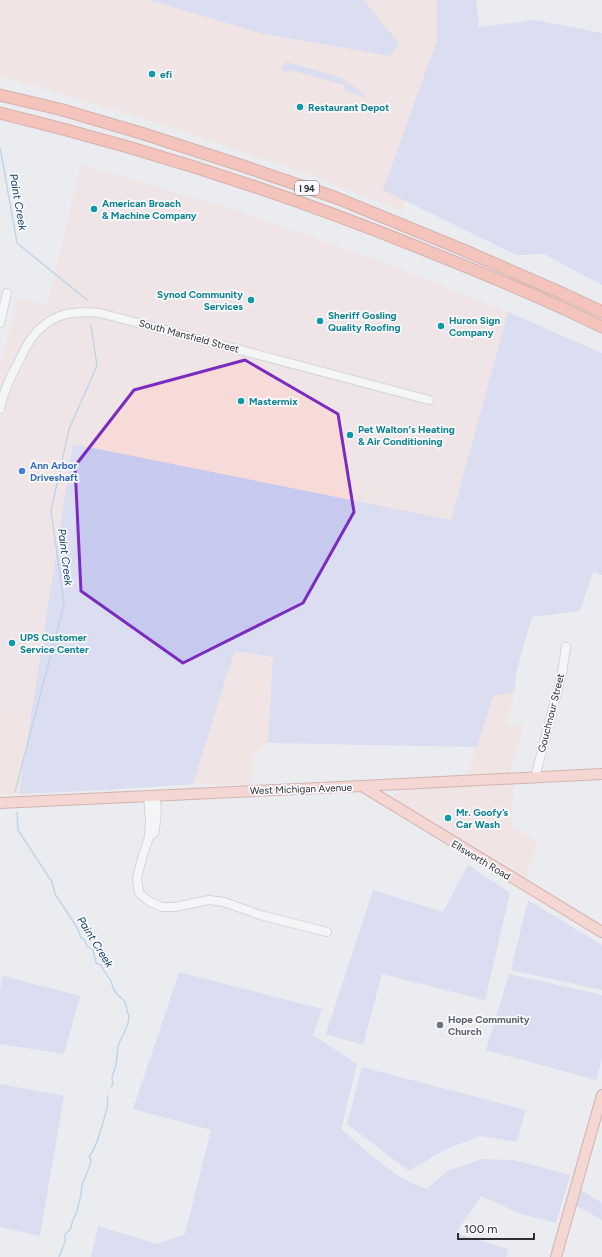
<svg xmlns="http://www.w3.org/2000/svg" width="602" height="1257" viewBox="0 0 602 1257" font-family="Figtree,sans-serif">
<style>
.commercial{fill:#f5dcd4}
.industrial{fill:#f6dbd9}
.green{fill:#c7c9ef}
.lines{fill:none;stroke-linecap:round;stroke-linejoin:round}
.stream{stroke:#8fb9e1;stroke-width:1.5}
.minor-casing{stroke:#b8b8bc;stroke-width:10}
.major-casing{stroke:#b56e62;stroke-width:12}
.highway-casing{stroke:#b56e62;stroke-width:13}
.minor{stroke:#fff;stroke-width:8}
.major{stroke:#febcb0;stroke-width:10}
.highway{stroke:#fd907c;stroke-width:11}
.marked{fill:none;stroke:#7b2cbf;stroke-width:3;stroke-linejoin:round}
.culture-dot{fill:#0f9aa8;stroke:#f9f9fd;stroke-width:1.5}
.shop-dot{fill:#3f7fe0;stroke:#f9f9fd;stroke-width:1.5}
.worship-dot{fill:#6b7280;stroke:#f9f9fd;stroke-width:1.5}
.labels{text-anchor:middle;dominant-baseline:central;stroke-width:3.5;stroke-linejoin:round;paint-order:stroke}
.shield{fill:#f9f9fd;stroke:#6c6c6e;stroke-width:1}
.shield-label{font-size:9px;font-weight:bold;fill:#2f2f31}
.culture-label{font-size:10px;font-weight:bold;fill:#0d838f;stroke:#f9f9fd;text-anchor:start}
.street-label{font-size:10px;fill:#2f2f31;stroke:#f9f9fd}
.shop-label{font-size:10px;font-weight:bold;fill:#366cbe;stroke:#f9f9fd;text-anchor:start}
.worship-label{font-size:10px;font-weight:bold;fill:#5b616d;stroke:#f9f9fd;text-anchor:start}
.water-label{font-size:11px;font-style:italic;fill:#124167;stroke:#f9f9fd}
</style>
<rect width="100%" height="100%" fill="#ebecf0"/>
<g class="commercial">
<path d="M0,0H448L445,62L403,211L299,171L170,127L0,76Z"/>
<path d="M235,651L273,657L268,743L253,758L252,786L193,784L228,671Z"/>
<path d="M515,692L506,725L524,726L510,773L467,775L493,696Z"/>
<path d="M0,709L32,715L19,794L0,795Z"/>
<path d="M514,784L512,827L538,842L526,880L467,843L454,837L395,801L394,799L395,794L401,790Z"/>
</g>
<path class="industrial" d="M81,164L235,210L391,265L508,312L451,521L312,494L73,444L32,715L0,710V364L19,299L47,305Z"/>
<g class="green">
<path d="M149,0H363L399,43L391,56L264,34Z"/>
<path d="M437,0H476L479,27L535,20L602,33V285L544,254L516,255L383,190L437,40Z"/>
<path d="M287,62L342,78L365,95L364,97L345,91L344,85L290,70L289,72L282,70L284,64Z"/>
<path d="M508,312L602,353V575L593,572L580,611L532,617L516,673L515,692L493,696L477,747L268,743L273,657L235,651L228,671L193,784L106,790L19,794L73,444L451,520Z"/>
<path d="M468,865L510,893L485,1000L382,974L363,1045L326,1034L373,890L443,912Z"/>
<path d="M528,900L602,945V990L511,970Z"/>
<path d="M179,972L322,1009L313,1035L357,1064L341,1129C367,1151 394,1179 427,1189L447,1171L482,1159L514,1160L570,1175L556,1223L521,1214L481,1196L456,1233L508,1249L506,1257H91L98,1226L157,1244L185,1234L211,1130L133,1109Z"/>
<path d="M509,974L602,995V1058L596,1080L486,1050Z"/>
<path d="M3,976L80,996L64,1054L0,1044V990Z"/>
<path d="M362,1067L526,1110L517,1142L481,1136L446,1149L409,1171L347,1124Z"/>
<path d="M0,1084L64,1096L40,1236L0,1227Z"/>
<path d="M581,1190L602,1203V1220L577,1206Z"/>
</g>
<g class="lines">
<g class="stream">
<path d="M0,147L17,243L87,300"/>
<path d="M15,792L64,604L51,511L69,429L97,366L91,325"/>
<path d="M17,812L18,830L52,882L55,894L78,929L81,938L84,939L87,946L93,950L96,963L101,965C104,972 107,975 111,981C112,984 113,988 114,990C120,1000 127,998 127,1012L129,1015L128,1024L118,1046L116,1065L112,1077L113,1084L111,1087"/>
<path d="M59,1257L65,1242V1234L70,1230L74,1217L76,1214L81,1195L82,1185L90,1165L91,1160L89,1157C99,1143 102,1124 107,1109C108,1104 107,1100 108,1096"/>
</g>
<defs>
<g id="minor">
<path d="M0,323L7,293"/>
<path d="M0,409C3,392 10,378 18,363C22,355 26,346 31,339C49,314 71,310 100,313L429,400"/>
<path d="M535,778L562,673L566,647"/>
<path d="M148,796L150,821L149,837L142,858L137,878L139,893L150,902L162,907H175L209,900L224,902L260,915L327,932"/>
<path d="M149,837L154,833C157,820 158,808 155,795"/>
</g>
<g id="major">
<path d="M362,786L602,932"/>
<path d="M0,803L362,786L602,774"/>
<path d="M556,1257L602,1095"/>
</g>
<g id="highway">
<path d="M0,95L59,109L141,133L240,165L334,197L461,249L564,294L602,312"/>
<path d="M0,113C145,148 287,194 425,250C485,274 544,298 602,327"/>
</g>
</defs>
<use href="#minor" class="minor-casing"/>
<use href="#major" class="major-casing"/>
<use href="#highway" class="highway-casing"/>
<use href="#minor" class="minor"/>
<use href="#major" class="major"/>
<use href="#highway" class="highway"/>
</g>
<path d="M0 0H602V1257H0ZM245,360L338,414L354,512L303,603L183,663L81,591L75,466L134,390Z" fill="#ebecf0" fill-opacity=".55" fill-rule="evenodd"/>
<path class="marked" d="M245,360L338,414L354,512L303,603L183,663L81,591L75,466L134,390Z"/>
<g class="culture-dot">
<circle cx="152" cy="74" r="4"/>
<circle cx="300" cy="107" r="4"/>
<circle cx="94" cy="209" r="4"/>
<circle cx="251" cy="300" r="4"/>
<circle cx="320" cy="321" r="4"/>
<circle cx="441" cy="326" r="4"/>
<circle cx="241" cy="401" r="4"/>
<circle cx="350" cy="435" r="4"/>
<circle cx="12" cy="643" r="4"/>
<circle cx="448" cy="818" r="4"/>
</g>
<circle class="shop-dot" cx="22" cy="471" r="4"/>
<circle class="worship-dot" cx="440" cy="1025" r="4"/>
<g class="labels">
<rect class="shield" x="295" y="181" width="24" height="14" rx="3"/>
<g class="shield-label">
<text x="307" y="188">I 94</text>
</g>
<g class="culture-label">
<text x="160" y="74">efi</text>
<text x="308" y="107">Restaurant Depot</text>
<text x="102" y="203">American Broach<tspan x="102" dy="12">&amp; Machine Company</tspan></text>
<text x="243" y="294" text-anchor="end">Synod Community<tspan x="243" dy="12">Services</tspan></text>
<text x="328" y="315">Sheriff Gosling<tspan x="328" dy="12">Quality Roofing</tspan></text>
<text x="449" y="320">Huron Sign<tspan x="449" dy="12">Company</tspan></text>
<text x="249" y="401">Mastermix</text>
<text x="358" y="429">Pet Walton's Heating<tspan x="358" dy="12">&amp; Air Conditioning</tspan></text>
<text x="20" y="637">UPS Customer<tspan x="20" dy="12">Service Center</tspan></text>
<text x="456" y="812">Mr. Goofy’s<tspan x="456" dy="12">Car Wash</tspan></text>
</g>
<g class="street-label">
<text transform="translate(189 336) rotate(15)">South Mansfield Street</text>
<text transform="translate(551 713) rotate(-76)">Gouchnour Street</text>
<text transform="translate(301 789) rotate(-2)">West Michigan Avenue</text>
<text transform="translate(481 860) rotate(31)">Ellsworth Road</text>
</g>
<g class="shop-label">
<text x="30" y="465">Ann Arbor<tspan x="30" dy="12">Driveshaft</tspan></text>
</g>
<g class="worship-label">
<text x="448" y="1019">Hope Community<tspan x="448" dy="12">Church</tspan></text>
</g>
<g class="water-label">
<text transform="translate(18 202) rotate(80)">Paint Creek</text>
<text transform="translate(65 557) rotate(83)">Paint Creek</text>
<text transform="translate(95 942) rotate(58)">Paint Creek</text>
</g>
</g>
<path d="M458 1233v6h76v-6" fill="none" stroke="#2f2f31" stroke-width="2"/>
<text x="464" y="1233" font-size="12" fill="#2f2f31" stroke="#f9f9fd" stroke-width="3" paint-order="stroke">100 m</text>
</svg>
